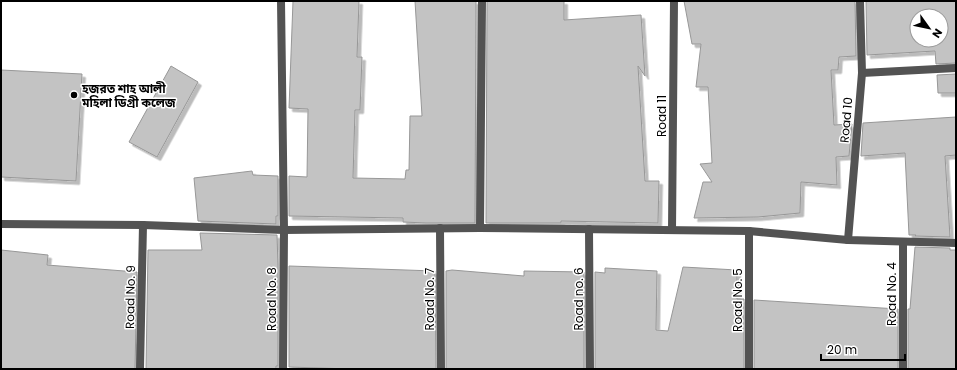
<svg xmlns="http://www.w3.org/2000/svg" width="957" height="370" viewBox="0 0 957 370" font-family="Poppins,'Noto Sans Bengali',sans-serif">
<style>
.building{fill:#c3c3c3;stroke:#979797;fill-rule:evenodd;filter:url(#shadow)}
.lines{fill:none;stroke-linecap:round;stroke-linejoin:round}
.minor{stroke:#535353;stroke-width:8}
.poi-dot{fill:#000;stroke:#fff;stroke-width:1.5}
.labels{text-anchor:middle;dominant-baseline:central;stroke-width:3;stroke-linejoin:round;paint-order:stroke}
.poi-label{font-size:12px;font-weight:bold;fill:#000;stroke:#fff;text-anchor:start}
.street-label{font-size:12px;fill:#000;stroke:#fff}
</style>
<defs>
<filter id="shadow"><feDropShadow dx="3.5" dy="3.5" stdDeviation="0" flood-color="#0004"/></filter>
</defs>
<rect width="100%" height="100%" fill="#fff"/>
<g class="building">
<path d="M293,1H359L357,57H362L360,110H355L353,178L405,179L406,170H409L410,116H422L415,1H476L475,223H426L403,222V218L289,216V176L307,177L308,109L289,108Z"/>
<path d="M487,1H564V20L641,15L645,76L638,66L645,181H659L658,223L561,221V223H486Z"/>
<path d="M684,1H855L856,56L839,57L838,70H831L834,125L852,124L849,156L836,157L837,185L801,182L800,213L758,217L694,218L703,182H712L700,164L712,163L708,87H696L701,44H692Z"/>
<path d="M866,1H956V63L936,64L935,51L867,55ZM917,16H941V40H917Z"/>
<path d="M171,66L198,82L157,157L129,142Z"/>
<path d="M1,70L82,74L76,181L1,177Z"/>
<path d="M956,74V93H938L937,75Z"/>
<path d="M956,117V155L945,156L950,237L915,236L916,235H909L905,153L861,156L863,123Z"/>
<path d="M252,171L253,175L278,176V216H276V224L198,221L194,178Z"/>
<path d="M200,233L277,235L278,265V366H276V369H146L148,250H202Z"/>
<path d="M915,247L950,248V250H956V369H908V309H910Z"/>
<path d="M1,250L48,255L47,265L137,272L135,369H1Z"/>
<path d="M289,266L435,271L436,369H350L289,367Z"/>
<path d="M683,267L737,270V299H744V369H595V272L605,273V268L657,271L656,330L668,331Z"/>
<path d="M452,270L524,276V271L584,272V369H446V271Z"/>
<path d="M754,300L898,309V369H754Z"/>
</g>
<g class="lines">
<g class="minor">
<path d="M281,1L284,230L283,369"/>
<path d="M862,73L956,68"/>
<path d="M1,224L143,225L284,230L480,228L749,231L848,240L956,243"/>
<path d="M440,228L441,369"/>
<path d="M480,228L482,1"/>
<path d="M589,229L590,369"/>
<path d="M672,230L674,1"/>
<path d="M749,231V369"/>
<path d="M848,240L862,73L860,1"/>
<path d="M903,242V369"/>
<path d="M140,369L143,225"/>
</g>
</g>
<circle class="poi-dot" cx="74" cy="95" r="4"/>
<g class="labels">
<g class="poi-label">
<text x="82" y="88">হজরত শাহ আলী<tspan x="82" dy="14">মহিলা ডিগ্রী কলেজ</tspan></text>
</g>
<g class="street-label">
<text transform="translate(661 116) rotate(-90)">Road 11</text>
<text transform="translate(846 120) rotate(-85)">Road 10</text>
<text transform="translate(891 294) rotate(-90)">Road No. 4</text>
<text transform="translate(130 297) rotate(-89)">Road No. 9</text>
<text transform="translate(271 299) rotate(-90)">Road No. 8</text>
<text transform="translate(429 299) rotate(-90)">Road No. 7</text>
<text transform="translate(578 299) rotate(-90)">Road no. 6</text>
<text transform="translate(737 300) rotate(-90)">Road No. 5</text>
</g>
</g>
<rect width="957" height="370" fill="none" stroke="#000000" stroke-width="4"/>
<g transform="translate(929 28) rotate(123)"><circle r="19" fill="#ffffff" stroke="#999999"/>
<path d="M0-3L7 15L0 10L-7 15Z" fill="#000000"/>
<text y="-6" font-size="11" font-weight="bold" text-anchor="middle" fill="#000000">N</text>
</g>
<path d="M821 354v6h84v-6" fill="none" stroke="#000000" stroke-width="2"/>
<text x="827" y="354" font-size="12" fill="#000000" stroke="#ffffff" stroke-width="3" paint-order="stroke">20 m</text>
</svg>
